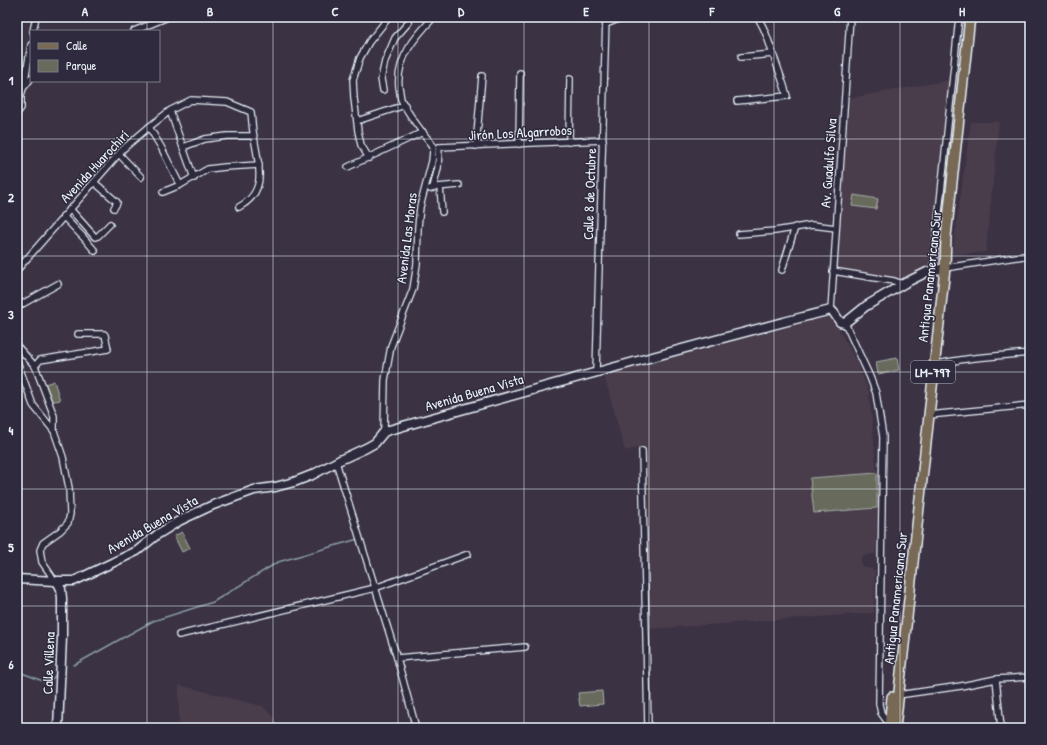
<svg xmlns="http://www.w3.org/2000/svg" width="1047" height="745" viewBox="0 0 1047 745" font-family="'Patrick Hand',sans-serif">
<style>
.built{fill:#4a3c4c}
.green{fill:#686b5c;stroke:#a8aeaa}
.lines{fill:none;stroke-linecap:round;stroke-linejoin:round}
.stream{stroke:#889ba6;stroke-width:1.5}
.street-casing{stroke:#e8f1f8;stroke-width:8}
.secondary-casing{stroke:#e8f1f8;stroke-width:11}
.primary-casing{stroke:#e8f1f8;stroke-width:12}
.street{stroke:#2f2a3d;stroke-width:5.5}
.secondary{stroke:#2f2a3d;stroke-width:8}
.primary{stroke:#776954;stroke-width:9}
.grid{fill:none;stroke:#e8f1f8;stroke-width:1;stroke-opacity:0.55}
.labels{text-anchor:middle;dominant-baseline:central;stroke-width:3;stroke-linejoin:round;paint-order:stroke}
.shield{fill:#2f2a3d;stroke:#b0b5c0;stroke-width:1}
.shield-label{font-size:13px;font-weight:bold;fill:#e8f1f8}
.street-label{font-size:14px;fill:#e8f1f8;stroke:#2f2a3d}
.neatline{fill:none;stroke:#e8f1f8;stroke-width:1.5}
.grid-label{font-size:13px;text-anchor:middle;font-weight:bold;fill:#e8f1f8}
</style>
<rect width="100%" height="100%" fill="#3b3244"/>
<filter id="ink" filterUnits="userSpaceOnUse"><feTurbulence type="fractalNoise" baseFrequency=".025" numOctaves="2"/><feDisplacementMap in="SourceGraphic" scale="8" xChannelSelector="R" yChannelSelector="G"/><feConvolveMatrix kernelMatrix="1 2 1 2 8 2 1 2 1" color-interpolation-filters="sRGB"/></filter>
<g filter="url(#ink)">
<g class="built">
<path d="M950,80L941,153L930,265L894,285L889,281L835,273L850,98Z"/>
<path d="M971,122H999L986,252L952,255Z"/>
<path d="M829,314L835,317L840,332L857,362L869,392L877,473L810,478L814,513L877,508L876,553L861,557V566L875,570L874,613L649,629L648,527L644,446L625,451L604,375L781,324Z"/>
<path d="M179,685L262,706L275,718L279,728H179Z"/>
</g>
<g class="green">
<path d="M854,195L878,199L876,209L852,206Z"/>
<path d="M897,358L899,370L878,374L876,362Z"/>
<path d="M54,381L60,400L50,402L45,384Z"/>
<path d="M877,473V508L814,513L810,478Z"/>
<path d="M182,532L190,548L182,552L174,536Z"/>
<path d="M602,691L603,704L580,706L578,693Z"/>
</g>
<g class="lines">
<g class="stream">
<path d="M74,665L153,621L213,602L278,562L358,539"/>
<path d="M17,671L48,683L55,676L57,668"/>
</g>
<defs>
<g id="street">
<path d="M606,24L624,17"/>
<path d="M33,31L36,17"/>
<path d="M134,31L168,17"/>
<path d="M741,57L773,54"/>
<path d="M25,86L31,78"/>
<path d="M383,90L381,79L385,61L395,38L409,22"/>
<path d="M737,101L787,96C783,81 777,66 772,51C768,40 765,27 757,17"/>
<path d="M170,111L194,178"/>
<path d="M17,113L21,108V95L24,86L31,45"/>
<path d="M357,121L405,105"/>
<path d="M149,127L161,147L180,185"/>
<path d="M569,142L570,79"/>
<path d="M519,144L520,73"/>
<path d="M476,146L482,76"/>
<path d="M183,147L205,139L227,136H253"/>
<path d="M119,154L141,177"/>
<path d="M369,158L361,145L358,131L354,98L353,80L360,58L369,42L389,17"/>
<path d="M348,167L423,132"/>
<path d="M94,182L117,202V203L114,208"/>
<path d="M440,187L442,212"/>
<path d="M433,188L438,168L439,147L603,140"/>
<path d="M430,189L437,187L459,185"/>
<path d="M163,192L180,185L208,169L225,167L259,165"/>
<path d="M70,209L95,237L98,236L110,224"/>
<path d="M63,216L84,238L95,251"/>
<path d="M739,234L775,231L812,225L836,228"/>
<path d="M945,268L1030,255"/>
<path d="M17,270L123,149L149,127L171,110L191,100L227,102L251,112C252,120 252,128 254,137C258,163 269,191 239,207"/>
<path d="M782,270L795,227"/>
<path d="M933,270L959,17"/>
<path d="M833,271L894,281L903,284"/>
<path d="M17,307L58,284"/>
<path d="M831,310L850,17"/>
<path d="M845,323L870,377L876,393L883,437L879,704L881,713L889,724"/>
<path d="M17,346L35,366L54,416V430"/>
<path d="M17,361L33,405L54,431L63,457L69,488L70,514L68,523L60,531L43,543L40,550L42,562L55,581"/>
<path d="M934,365C967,357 997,356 1030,353"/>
<path d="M35,366L40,360L108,349L105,335L104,334H78"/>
<path d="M596,372L606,17"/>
<path d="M929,415L1030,405"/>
<path d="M384,432L385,380L391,346L413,289L417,264L418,227L420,207L432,161L433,151V146L431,143C420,129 408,115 401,99C400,95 400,91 399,87C396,58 416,36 434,17"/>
<path d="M642,451L648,728"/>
<path d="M336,462L397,658L416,728"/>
<path d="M179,635L375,588L468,554"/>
<path d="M397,658L525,647"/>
<path d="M996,679L1001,728"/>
<path d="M898,695L961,686L996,679L1030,677"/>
</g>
<g id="secondary">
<path d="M17,579L55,581H74L137,551L158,534L179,521L213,505L254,490L275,487L294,482L312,475L340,460L366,448L375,443L384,432L389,430C536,389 683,347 831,310L834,313L840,322L845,323L866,306L905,283L927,272L945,268"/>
<path d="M55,581L58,583L61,589L62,598V637L58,728"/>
</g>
<g id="primary">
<path d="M889,728L892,697"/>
<path d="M895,728L945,268L946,237L970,17"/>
</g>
</defs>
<use href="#street" class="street-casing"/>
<use href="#secondary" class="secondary-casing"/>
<use href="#primary" class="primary-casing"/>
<use href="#street" class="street"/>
<use href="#secondary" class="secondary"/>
<use href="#primary" class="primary"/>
</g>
</g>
<path class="grid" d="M147,17V31M273,17V728M398,17V728M524,17V728M649,17V728M774,17V728M900,17V728M147,81V728M17,139H1030M17,256H1030M17,372H1030M17,489H1030M17,606H1030"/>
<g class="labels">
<rect class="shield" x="911" y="361" width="44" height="22" rx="3"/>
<g class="shield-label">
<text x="933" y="372">LM-797</text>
</g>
<g class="street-label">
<text transform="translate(520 132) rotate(-3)">Jirón Los Algarrobos</text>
<text transform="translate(828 163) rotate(-86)">Av. Guadulfo Silva</text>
<text transform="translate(94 166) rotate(-47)">Avenida Huarochirí</text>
<text transform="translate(589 194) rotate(-88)">Calle 8 de Octubre</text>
<text transform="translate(406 238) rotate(-83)">Avenida Las Moras</text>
<text transform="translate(929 276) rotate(-84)">Antigua Panamericana Sur</text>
<text transform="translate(474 392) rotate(-16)">Avenida Buena Vista</text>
<text transform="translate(152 524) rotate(-30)">Avenida Buena Vista</text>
<text transform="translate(895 598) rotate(-84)">Antigua Panamericana Sur</text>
<text transform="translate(48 663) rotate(-88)">Calle Villena</text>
</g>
</g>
<rect width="1047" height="745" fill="none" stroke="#2f2a3d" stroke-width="44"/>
<rect x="30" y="30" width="130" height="52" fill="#2f2a3d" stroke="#797a88"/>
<rect x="38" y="43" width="20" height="6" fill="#776954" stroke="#797a88"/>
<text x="66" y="50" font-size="12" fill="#e8f1f8">Calle</text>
<rect x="38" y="60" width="20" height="12" fill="#686b5c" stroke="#797a88"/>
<text x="66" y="70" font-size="12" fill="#e8f1f8">Parque</text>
<rect x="22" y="22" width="1003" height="701" class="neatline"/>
<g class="grid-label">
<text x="85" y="16">A</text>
<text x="210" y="16">B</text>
<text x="335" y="16">C</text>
<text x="461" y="16">D</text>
<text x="586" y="16">E</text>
<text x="712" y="16">F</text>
<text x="837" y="16">G</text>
<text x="962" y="16">H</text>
<text x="11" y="85">1</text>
<text x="11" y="202">2</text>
<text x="11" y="319">3</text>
<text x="11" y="435">4</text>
<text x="11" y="552">5</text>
<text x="11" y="669">6</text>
</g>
</svg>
